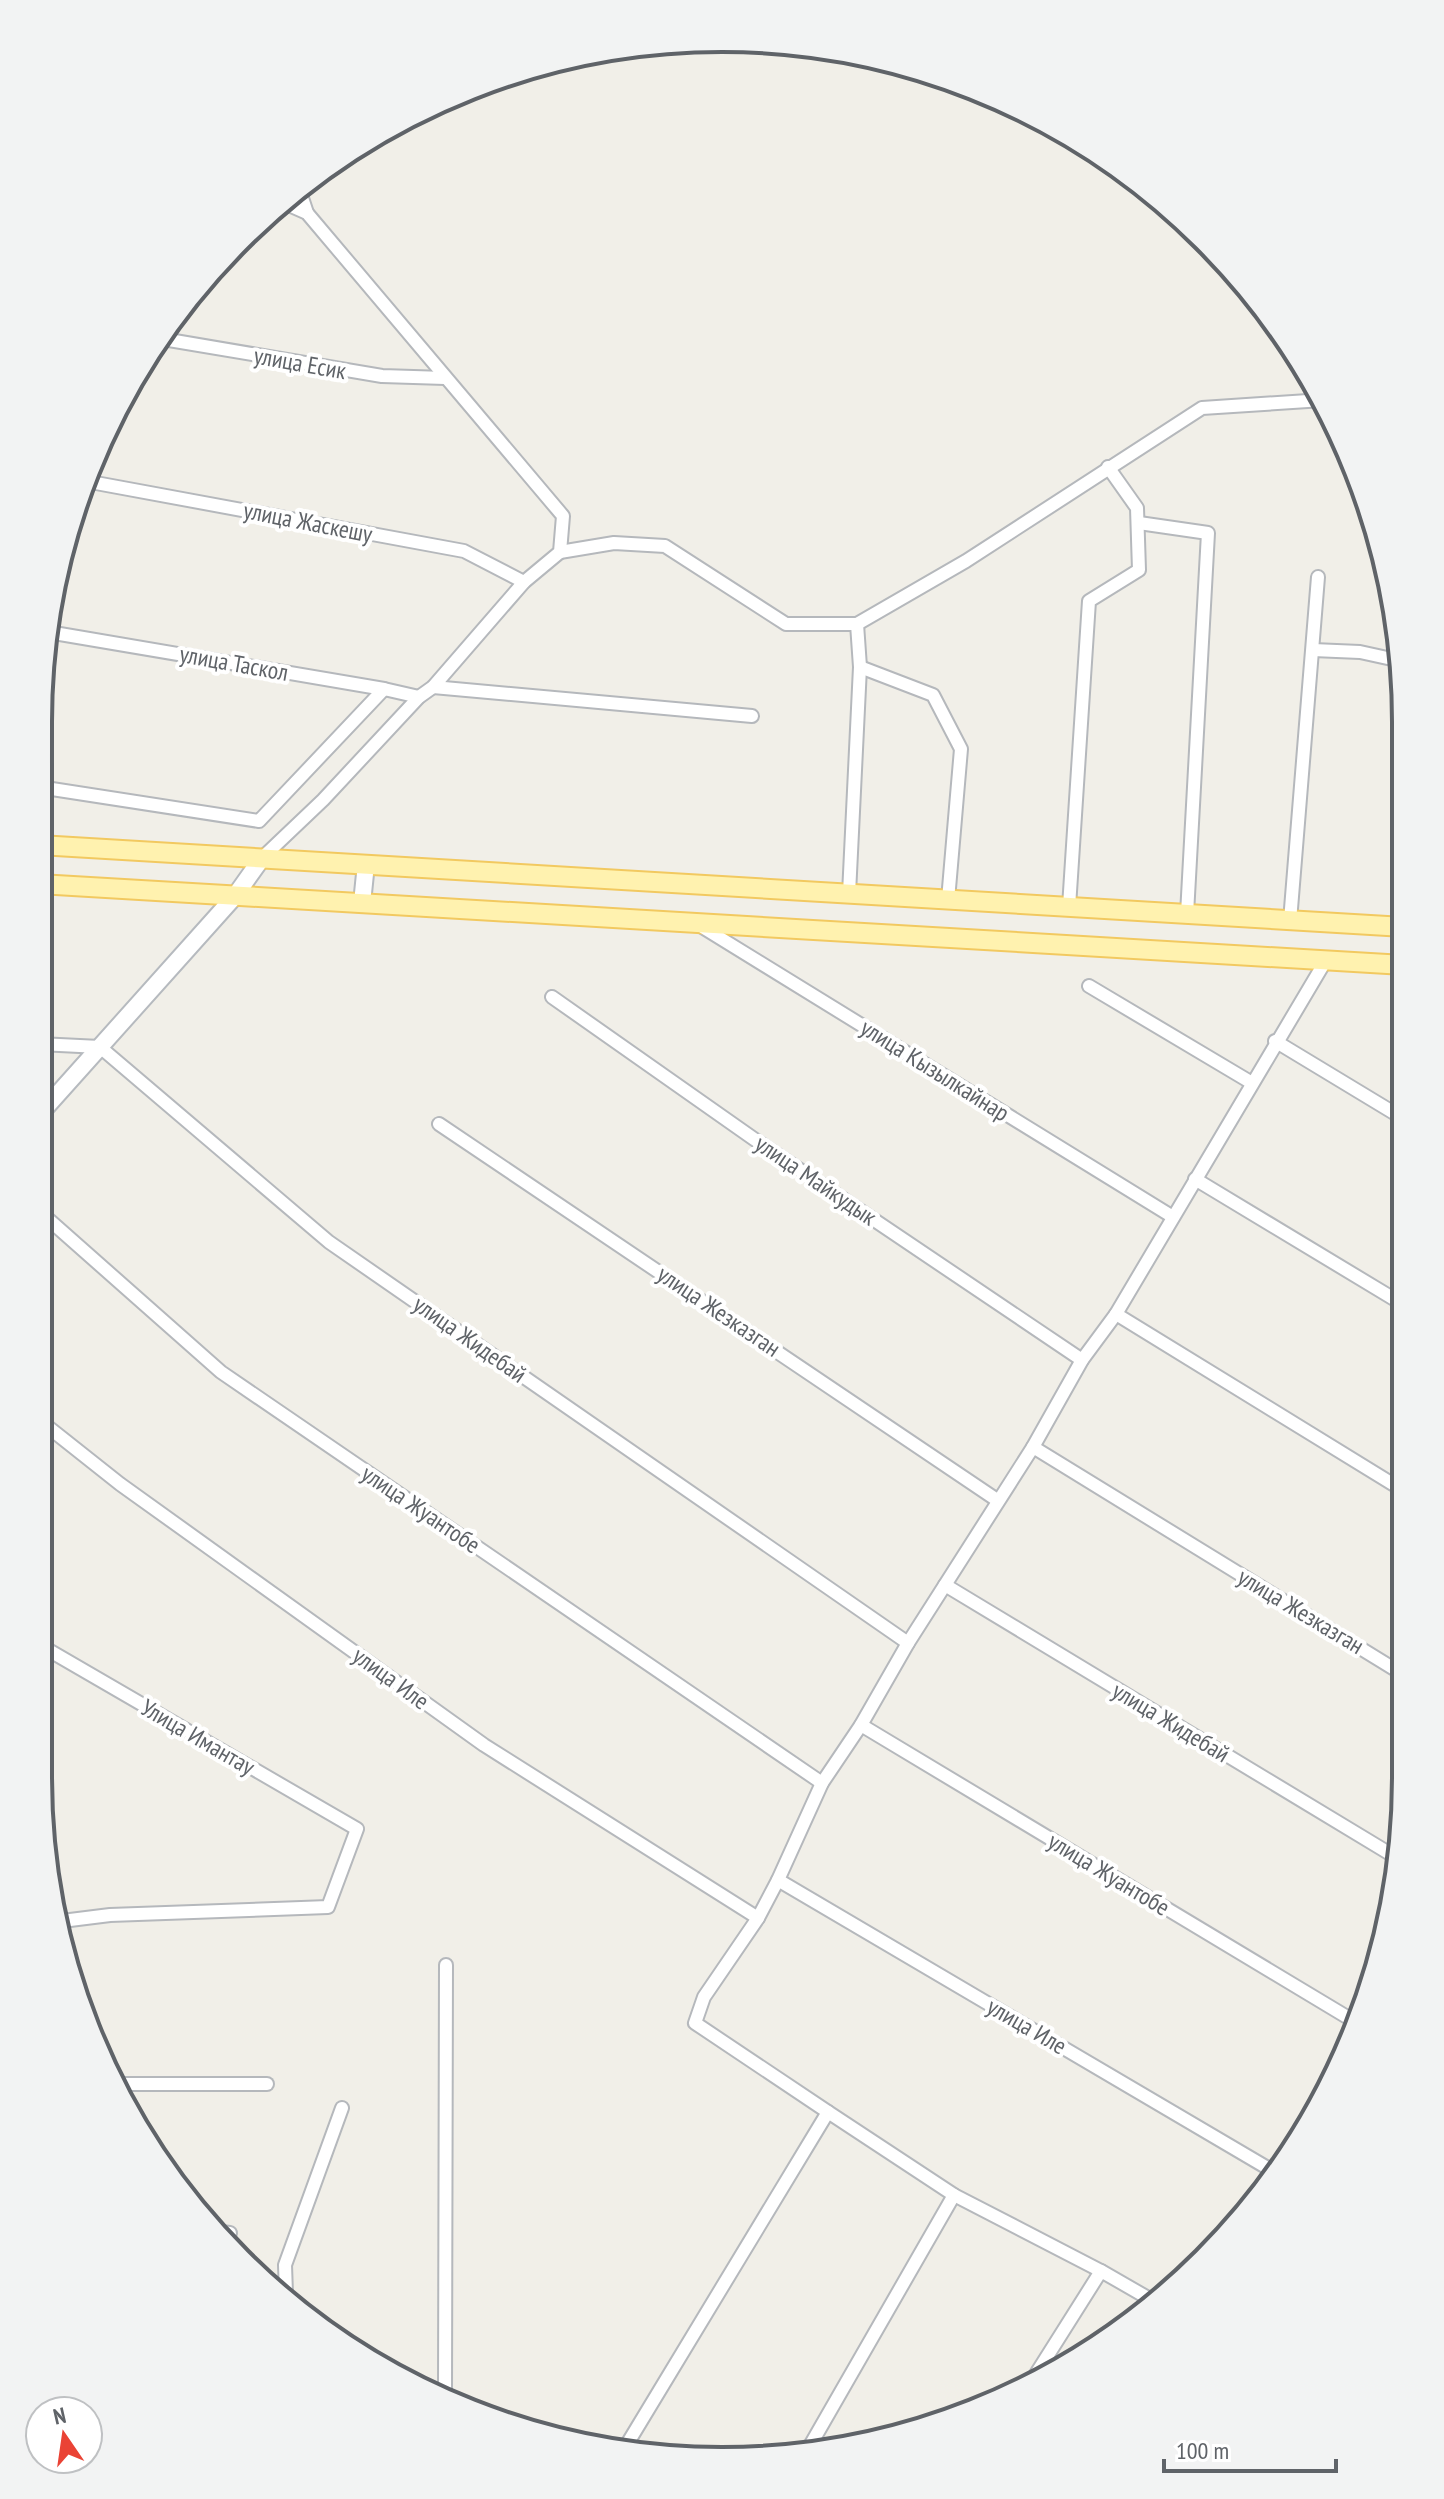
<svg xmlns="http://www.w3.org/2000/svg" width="1444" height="2499" viewBox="0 0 1444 2499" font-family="'PT Sans Narrow',sans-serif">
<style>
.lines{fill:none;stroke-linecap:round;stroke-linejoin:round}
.street-casing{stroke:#b5b8bc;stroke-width:16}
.secondary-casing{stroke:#b6babf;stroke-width:20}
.primary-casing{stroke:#f2c960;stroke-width:22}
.street{stroke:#fff;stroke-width:12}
.secondary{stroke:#fff;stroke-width:16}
.primary{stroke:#fff2af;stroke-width:18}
.labels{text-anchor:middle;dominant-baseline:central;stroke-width:8;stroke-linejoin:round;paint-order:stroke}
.street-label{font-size:24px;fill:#5f6368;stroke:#fff}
.rim{fill:none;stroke:#5f6368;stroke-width:4}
</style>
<rect width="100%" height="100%" fill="#f1efe8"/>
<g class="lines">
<defs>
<g id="street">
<path d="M299,189L307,213"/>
<path d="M157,338L382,376L445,378"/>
<path d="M85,481L464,551L524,582"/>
<path d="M1139,523L1208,533L1187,914"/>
<path d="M560,552L614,543L665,546L786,624H857L966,561L1202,408L1323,400"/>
<path d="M48,632L384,689L419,697"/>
<path d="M1313,650L1360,652L1401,661"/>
<path d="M860,667L933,695L961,749L948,900"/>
<path d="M433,687L752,716"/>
<path d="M39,787L259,821L384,689"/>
<path d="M262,858L323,800L419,697L433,687L524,582L560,552L563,516L307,213L282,202"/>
<path d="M849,894L860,667L857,624"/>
<path d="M1069,907L1089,601L1139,570L1137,508L1108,467"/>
<path d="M1290,921L1318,577"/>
<path d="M699,925L1173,1217"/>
<path d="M1089,986L1252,1083"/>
<path d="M552,997L754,1139L1082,1360"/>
<path d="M1275,1041L1404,1119"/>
<path d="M39,1044L100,1047L329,1242L908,1643"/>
<path d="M439,1124L997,1500"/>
<path d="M1195,1179L1404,1305"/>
<path d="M39,1211L221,1372L822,1783"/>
<path d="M1116,1314L1404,1491"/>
<path d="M38,1419L120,1484L484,1745L758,1918"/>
<path d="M1033,1447L1404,1675"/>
<path d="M945,1585L1397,1858"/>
<path d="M38,1644L357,1829L328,1907L110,1915L62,1921"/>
<path d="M861,1725L1357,2023"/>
<path d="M778,1880L1276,2173"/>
<path d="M121,2084H267"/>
<path d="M954,2195L1101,2271L1155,2302"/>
<path d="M221,2232L230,2233"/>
<path d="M286,2293L285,2265L342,2108"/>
<path d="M1036,2374L1101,2271"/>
<path d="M445,2392L446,1965"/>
<path d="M626,2446L828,2112L695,2023L704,1997L758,1918L778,1880L822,1783L861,1725L908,1643L1033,1447L1082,1360L1116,1314L1326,960"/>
<path d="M807,2451L954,2195L828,2112"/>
</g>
<g id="secondary">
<path d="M362,903L366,864"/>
<path d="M39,1115L235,896L262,858"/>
</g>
<g id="primary">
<path d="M39,845L1404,927"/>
<path d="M39,884L1404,965"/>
</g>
</defs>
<use href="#street" class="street-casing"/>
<use href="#secondary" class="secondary-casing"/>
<use href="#primary" class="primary-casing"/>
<use href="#street" class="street"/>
<use href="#secondary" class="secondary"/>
<use href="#primary" class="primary"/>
</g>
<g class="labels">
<g class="street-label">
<text transform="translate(300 363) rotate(10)">улица Есик</text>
<text transform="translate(308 522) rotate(11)">улица Жаскешу</text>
<text transform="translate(234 663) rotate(10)">улица Таскол</text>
<text transform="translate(935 1070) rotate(32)">улица Кызылкайнар</text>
<text transform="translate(816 1180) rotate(34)">улица Майкудык</text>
<text transform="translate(719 1311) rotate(34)">улица Жезказган</text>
<text transform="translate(470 1339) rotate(35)">улица Жидебай</text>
<text transform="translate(421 1509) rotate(34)">улица Жуантобе</text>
<text transform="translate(1301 1611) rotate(31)">улица Жезказган</text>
<text transform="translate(391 1678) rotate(36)">улица Иле</text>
<text transform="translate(1171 1722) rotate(31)">улица Жидебай</text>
<text transform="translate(198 1737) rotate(30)">Улица Имантау</text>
<text transform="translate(1109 1874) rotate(31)">улица Жуантобе</text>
<text transform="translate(1027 2026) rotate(30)">улица Иле</text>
</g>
</g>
<path d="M0 0H1444V2499H0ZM722 52H722A670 670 0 0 1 1392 722V1777A670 670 0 0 1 722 2447H722A670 670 0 0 1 52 1777V722A670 670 0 0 1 722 52Z" fill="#f2f3f3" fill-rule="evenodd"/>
<path class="rim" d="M722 52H722A670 670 0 0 1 1392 722V1777A670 670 0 0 1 722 2447H722A670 670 0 0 1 52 1777V722A670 670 0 0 1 722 52Z"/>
<g transform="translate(64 2435) rotate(347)"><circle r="38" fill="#ffffff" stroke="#bfc1c3" stroke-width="2"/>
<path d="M0-6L14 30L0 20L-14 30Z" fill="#ea4335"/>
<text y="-12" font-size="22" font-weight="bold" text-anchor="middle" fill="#5f6368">N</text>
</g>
<path d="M1164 2459v12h172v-12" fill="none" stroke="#5f6368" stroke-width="4"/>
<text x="1176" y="2459" font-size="24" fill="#5f6368" stroke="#ffffff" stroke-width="6" paint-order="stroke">100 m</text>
</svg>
